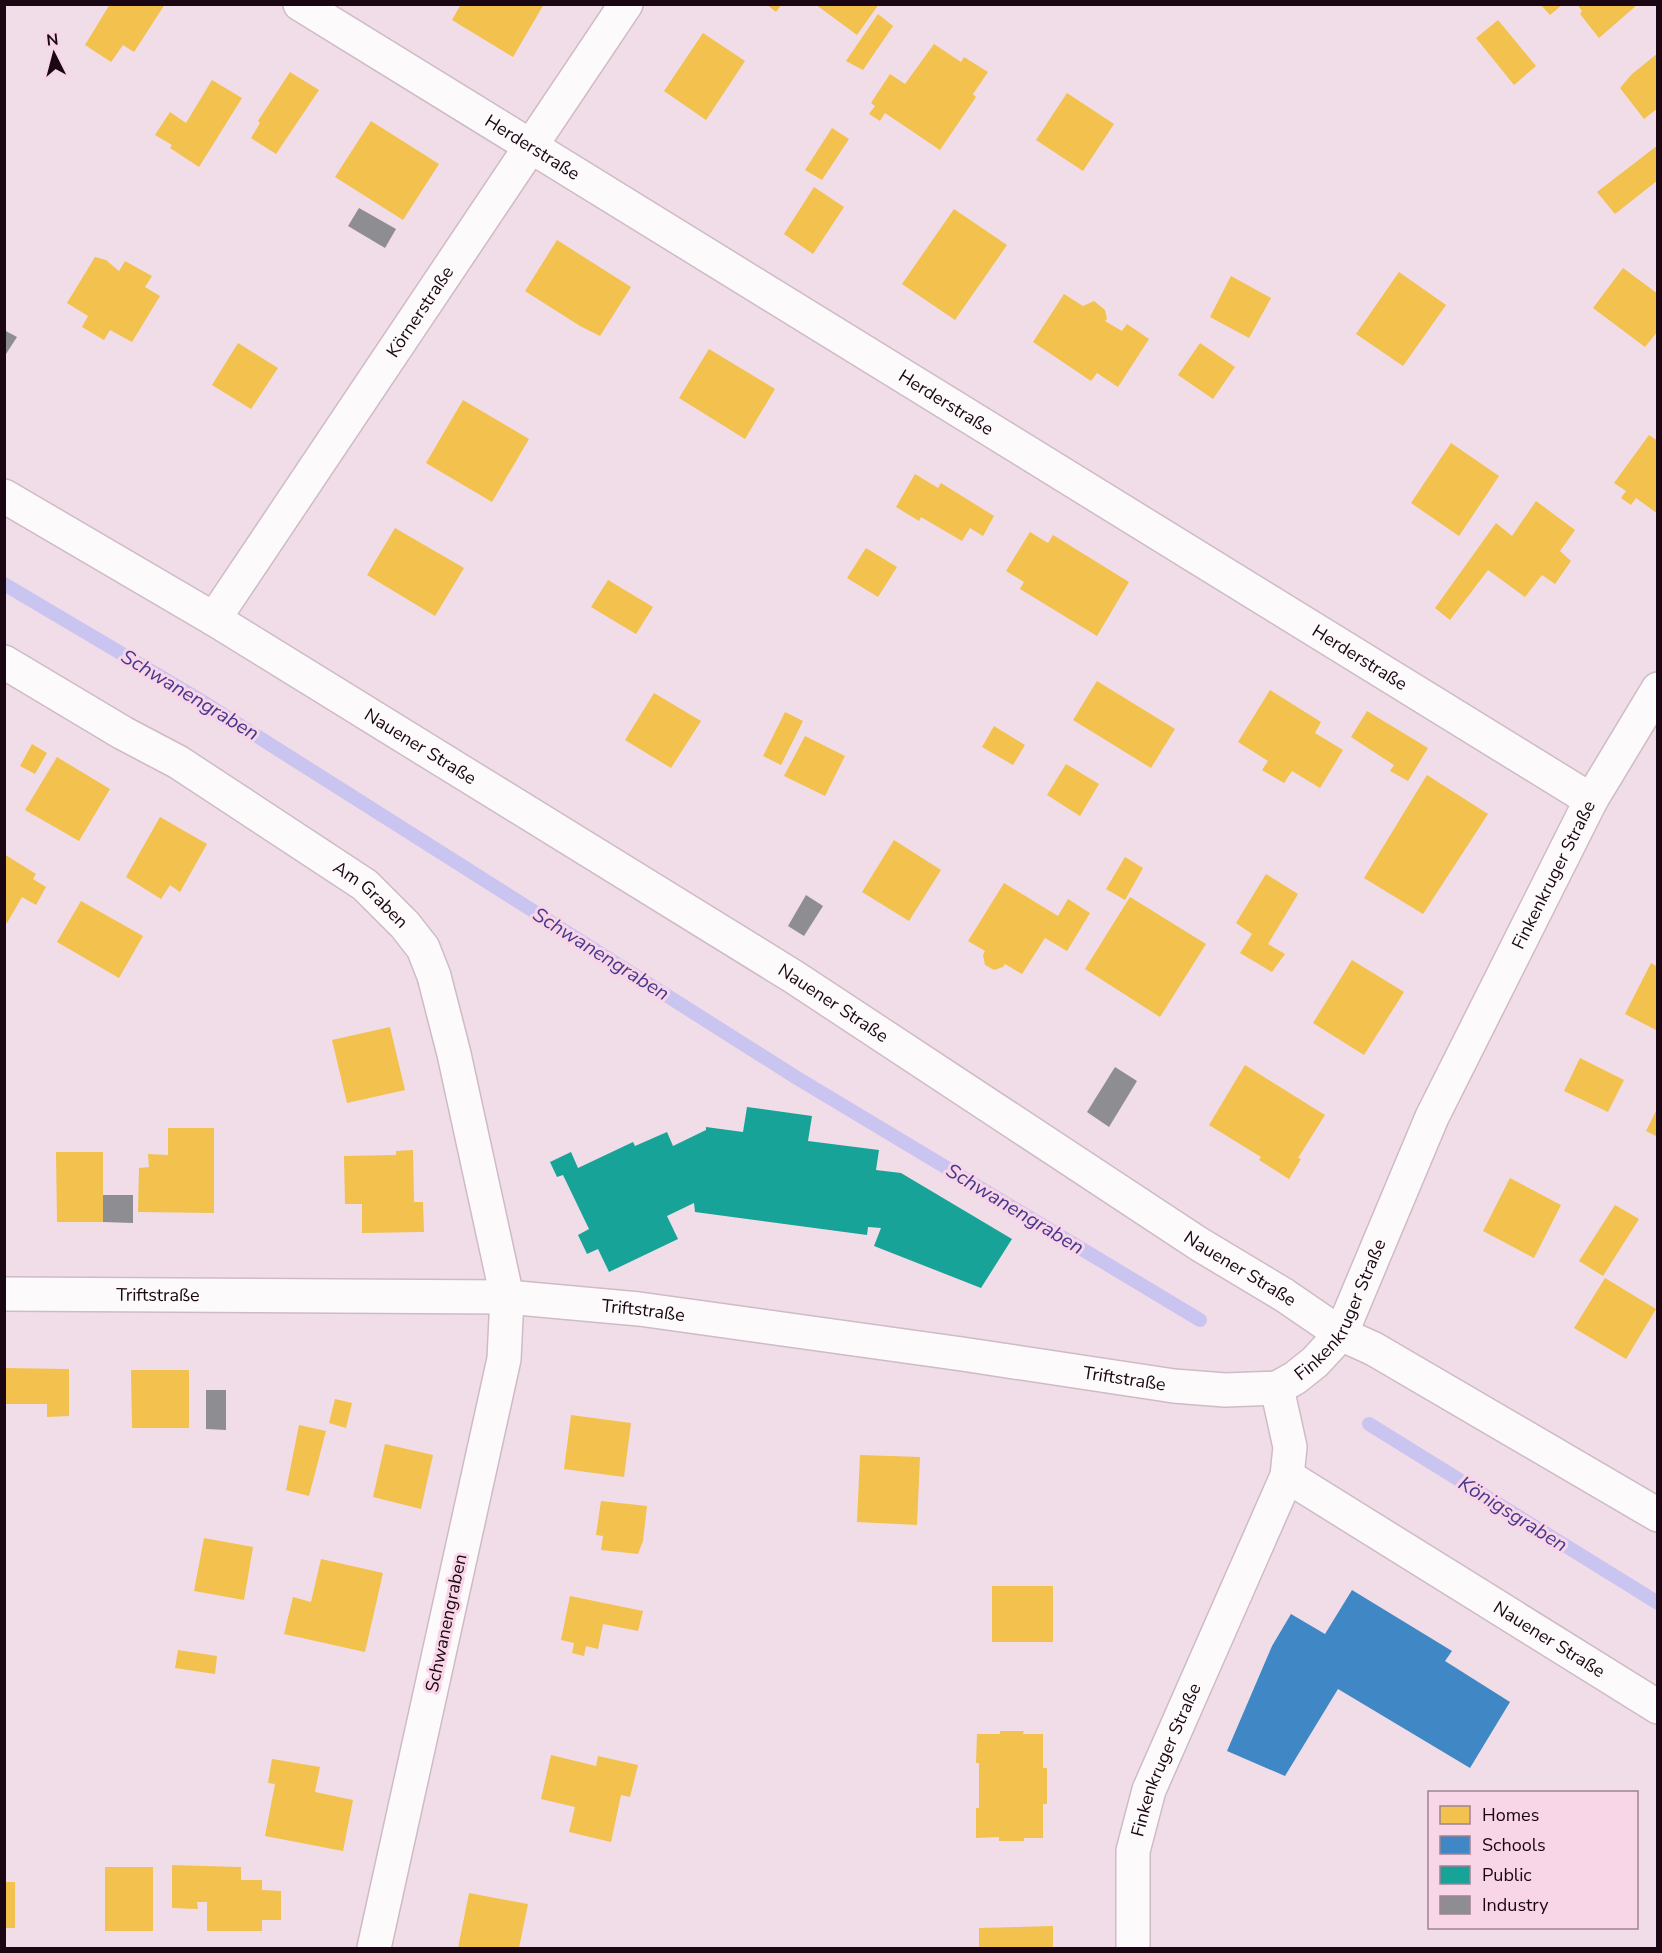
<svg xmlns="http://www.w3.org/2000/svg" width="1662" height="1953" viewBox="0 0 1662 1953" font-family="'Nunito Sans',sans-serif">
<style>
.homes{fill:#f2c14e}
.schools{fill:#3f88c5}
.public{fill:#17a398}
.industry{fill:#8d8d92}
.lines{fill:none;stroke-linecap:round;stroke-linejoin:round}
.stream{stroke:#cac4f0;stroke-width:14}
.minor-casing{stroke:#cebbc5;stroke-width:36}
.minor{stroke:#fdfafb;stroke-width:33}
.labels{text-anchor:middle;dominant-baseline:central;stroke-width:6;stroke-linejoin:round;paint-order:stroke}
.street-label{font-size:18px;fill:#1b0713;stroke:#f9d5e8}
.water-label{font-size:20px;font-style:italic;fill:#45398d;stroke:#f9d5e8}
</style>
<rect width="100%" height="100%" fill="#f1dde7"/>
<g class="homes">
<path d="M110,4H165L134,52L123,45L111,62L85,45Z"/>
<path d="M461,4H544L513,57L452,20Z"/>
<path d="M766,4H782L776,12Z"/>
<path d="M815,4H879L857,35Z"/>
<path d="M1540,4H1563L1550,15Z"/>
<path d="M1577,4H1638L1599,38L1580,14L1582,11Z"/>
<path d="M878,14L893,26L863,70L846,61Z"/>
<path d="M1498,20L1536,66L1514,85L1476,38Z"/>
<path d="M703,33L745,61L706,120L664,91Z"/>
<path d="M934,44L961,62L964,57L988,72L973,94L976,97L940,150L885,113L880,121L869,114L875,106L871,103L890,74L905,84Z"/>
<path d="M1658,53V108L1644,119L1620,88L1632,74Z"/>
<path d="M290,72L319,90L276,154L251,138L260,123L258,121Z"/>
<path d="M212,80L242,98L199,167L170,148L172,145L155,135L170,112L186,123Z"/>
<path d="M1067,93L1114,124L1083,171L1036,140Z"/>
<path d="M371,121L439,164L403,220L335,177Z"/>
<path d="M832,128L849,139L822,180L805,170Z"/>
<path d="M1658,145V180L1615,214L1597,192Z"/>
<path d="M814,187L844,207L813,254L784,234Z"/>
<path d="M954,209L1007,245L955,320L902,284Z"/>
<path d="M557,240L631,287L600,336L580,326L525,291Z"/>
<path d="M95,257L106,260L119,271L125,261L152,276L145,287L160,296L132,342L110,330L104,340L82,327L88,316L67,303Z"/>
<path d="M1623,268L1658,294V331L1645,347L1593,308Z"/>
<path d="M1399,272L1446,305L1403,366L1356,334Z"/>
<path d="M1231,276L1271,298L1249,338L1210,317Z"/>
<path d="M1064,294L1083,306L1094,301L1105,310L1107,319L1105,321L1122,331L1127,324L1149,339L1118,387L1097,373L1091,381L1033,342Z"/>
<path d="M238,343L278,368L251,409L212,385Z"/>
<path d="M1200,343L1235,367L1213,399L1178,375Z"/>
<path d="M709,349L775,389L745,439L679,398Z"/>
<path d="M463,400L529,439L492,502L426,463Z"/>
<path d="M1649,435L1658,441V514L1636,498L1631,505L1621,498L1626,491L1614,483Z"/>
<path d="M1451,443L1499,476L1459,536L1411,503Z"/>
<path d="M915,474L938,488L941,483L994,516L983,536L970,528L962,541L921,517L919,521L896,507Z"/>
<path d="M1536,501L1575,530L1560,551L1571,561L1555,584L1542,575L1525,597L1488,570L1450,620L1435,608L1496,523L1512,536Z"/>
<path d="M395,528L464,568L435,616L367,575Z"/>
<path d="M1030,532L1048,543L1053,535L1129,582L1097,636L1020,589L1024,582L1006,571Z"/>
<path d="M866,548L897,567L878,597L847,578Z"/>
<path d="M608,580L653,607L636,634L591,607Z"/>
<path d="M1097,681L1175,729L1151,768L1073,720Z"/>
<path d="M1270,690L1321,722L1315,733L1343,750L1320,788L1292,771L1284,783L1262,770L1268,761L1238,742Z"/>
<path d="M654,693L701,721L671,768L625,740Z"/>
<path d="M1367,711L1428,748L1408,781L1390,771L1394,765L1351,737Z"/>
<path d="M785,712L803,721L781,765L763,756Z"/>
<path d="M994,726L1025,745L1013,765L982,747Z"/>
<path d="M805,736L845,756L825,796L784,776Z"/>
<path d="M32,744L47,753L35,774L20,766Z"/>
<path d="M57,757L110,789L79,841L25,810Z"/>
<path d="M1066,764L1099,784L1080,816L1047,795Z"/>
<path d="M1427,775L1488,814L1423,914L1364,878Z"/>
<path d="M160,817L207,844L180,892L170,885L161,899L126,877Z"/>
<path d="M894,840L941,870L909,921L862,892Z"/>
<path d="M4,854L36,874L33,879L46,887L36,905L22,897L7,923L4,921Z"/>
<path d="M1125,857L1143,868L1125,900L1106,889Z"/>
<path d="M1266,874L1298,894L1268,944L1285,954L1272,972L1240,953L1252,934L1236,923Z"/>
<path d="M1004,883L1058,916L1068,899L1090,913L1067,951L1045,938L1022,974L1005,964L1003,967L994,970L985,965L983,955L985,951L968,941Z"/>
<path d="M1130,897L1206,944L1160,1017L1085,969Z"/>
<path d="M81,901L143,936L119,978L57,942Z"/>
<path d="M1352,960L1404,992L1364,1055L1313,1023Z"/>
<path d="M1651,963L1658,967V1031L1625,1014Z"/>
<path d="M390,1027L405,1090L347,1103L332,1040Z"/>
<path d="M1580,1058L1624,1080L1608,1112L1564,1091Z"/>
<path d="M1245,1065L1325,1115L1298,1158L1301,1159L1289,1179L1259,1160L1261,1157L1209,1125Z"/>
<path d="M1658,1107V1137L1646,1131Z"/>
<path d="M168,1128H214V1213L138,1212L139,1168L149,1167L148,1154L168,1155Z"/>
<path d="M413,1150L414,1202H423L424,1232L362,1233V1204H345L344,1156L396,1155V1151Z"/>
<path d="M56,1152H103V1222H57Z"/>
<path d="M1510,1178L1561,1205L1534,1258L1483,1231Z"/>
<path d="M1615,1205L1639,1219L1603,1276L1579,1261Z"/>
<path d="M1605,1278L1656,1309L1626,1359L1574,1328Z"/>
<path d="M4,1368L69,1369V1416L47,1417V1404H4Z"/>
<path d="M131,1370H189V1428H132Z"/>
<path d="M335,1399L352,1403L346,1428L329,1423Z"/>
<path d="M571,1415L631,1423L624,1477L564,1469Z"/>
<path d="M299,1425L326,1431L309,1496L286,1490Z"/>
<path d="M385,1444L433,1455L421,1509L373,1497Z"/>
<path d="M860,1455L920,1457L917,1525L857,1522Z"/>
<path d="M601,1501L647,1506L643,1541L638,1554L601,1550L603,1536L596,1535Z"/>
<path d="M204,1538L253,1547L244,1600L194,1591Z"/>
<path d="M321,1559L383,1573L365,1652L284,1634L293,1597L311,1602Z"/>
<rect x="992" y="1586" width="61" height="56"/>
<path d="M570,1596L643,1611L638,1631L603,1624L598,1649L586,1646L584,1656L572,1653L574,1643L561,1640Z"/>
<path d="M178,1650L217,1656L215,1674L175,1668Z"/>
<path d="M1000,1731H1024L1023,1734H1043V1768H1047V1804H1043V1838H1024V1841H999V1837L976,1838V1808H979V1763H976L977,1734H1000Z"/>
<path d="M551,1755L596,1766L598,1756L638,1765L630,1797L621,1795L611,1842L569,1832L575,1807L541,1799Z"/>
<path d="M272,1759L320,1767L315,1792L353,1800L343,1851L265,1836L275,1784L268,1783Z"/>
<path d="M172,1865L241,1867V1880H262V1890L281,1891V1920H262V1931H207V1902H197L198,1909L172,1908Z"/>
<rect x="105" y="1867" width="48" height="64"/>
<rect x="4" y="1882" width="11" height="46"/>
<path d="M469,1893L528,1904L519,1948H458Z"/>
<path d="M1053,1926V1948H979V1928Z"/>
</g>
<path class="schools" d="M1352,1590L1452,1651L1445,1661L1510,1702L1470,1768L1338,1689L1285,1776L1227,1751L1272,1646L1291,1614L1325,1634Z"/>
<path class="public" d="M747,1107L812,1116L808,1141L879,1150L876,1170L901,1173L1012,1239L981,1288L874,1246L881,1228L868,1227L867,1235L695,1212L694,1203L667,1216L678,1239L609,1272L598,1249L587,1254L578,1235L589,1229L563,1175L557,1177L550,1162L571,1152L578,1168L633,1142L635,1146L667,1132L673,1146L706,1130V1127L743,1132Z"/>
<g class="industry">
<path d="M359,208L396,229L385,248L348,226Z"/>
<path d="M4,330L17,337L4,357Z"/>
<path d="M806,895L823,906L804,936L788,926Z"/>
<path d="M1115,1067L1137,1081L1109,1127L1087,1112Z"/>
<path d="M103,1195H133V1223L103,1222Z"/>
<path d="M206,1390H226V1430L206,1429Z"/>
</g>
<g class="lines">
<g class="stream">
<path d="M4,584L200,700L797,1078L1200,1320"/>
<path d="M1369,1424L1658,1603"/>
</g>
<defs>
<g id="minor">
<path id="s1" d="M300,4L1591,800"/>
<path id="s2" d="M4,496L214,619L794,977L1199,1244L1284,1295L1341,1334L1374,1349L1658,1515"/>
<path id="s3" d="M214,619L626,4"/>
<path id="s4" d="M4,662L123,733L178,762L365,885L405,925L423,948L434,976L454,1054L507,1297L504,1359L374,1948"/>
<path id="s5" d="M4,1294L507,1297L639,1309L962,1354L1174,1386L1225,1390L1277,1388L1295,1378L1315,1362L1341,1334L1432,1117L1591,800L1658,689"/>
<path id="s6" d="M1287,1476L1658,1707"/>
<path id="s7" d="M1133,1948V1851L1149,1790L1287,1476L1290,1447L1277,1388"/>
</g>
</defs>
<use href="#minor" class="minor-casing"/>
<use href="#minor" class="minor"/>
</g>
<g class="labels">
<g class="street-label">
<text stroke="none"><textPath href="#s1" startOffset="273">Herderstraße</textPath></text>
<text stroke="none"><textPath href="#s3" startOffset="370">Körnerstraße</textPath></text>
<text stroke="none"><textPath href="#s1" startOffset="759">Herderstraße</textPath></text>
<text stroke="none"><textPath href="#s1" startOffset="1245">Herderstraße</textPath></text>
<text stroke="none"><textPath href="#s2" startOffset="486">Nauener Straße</textPath></text>
<text stroke="none"><textPath href="#s5" startOffset="1870">Finkenkruger Straße</textPath></text>
<text stroke="none"><textPath href="#s4" startOffset="435">Am Graben</textPath></text>
<text stroke="none"><textPath href="#s2" startOffset="972">Nauener Straße</textPath></text>
<text stroke="none"><textPath href="#s2" startOffset="1458">Nauener Straße</textPath></text>
<text stroke="none"><textPath href="#s5" startOffset="154">Triftstraße</textPath></text>
<text stroke="none"><textPath href="#s5" startOffset="1384">Finkenkruger Straße</textPath></text>
<text stroke="none"><textPath href="#s5" startOffset="640">Triftstraße</textPath></text>
<text stroke="none"><textPath href="#s5" startOffset="1126">Triftstraße</textPath></text>
<text transform="translate(446 1623) rotate(-78)">Schwanengraben</text>
<text stroke="none"><textPath href="#s6" startOffset="309">Nauener Straße</textPath></text>
<text stroke="none"><textPath href="#s7" startOffset="194">Finkenkruger Straße</textPath></text>
</g>
<g class="water-label">
<text transform="translate(190 695) rotate(31)">Schwanengraben</text>
<text transform="translate(601 954) rotate(32)">Schwanengraben</text>
<text transform="translate(1015 1209) rotate(31)">Schwanengraben</text>
<text transform="translate(1513 1514) rotate(32)">Königsgraben</text>
</g>
</g>
<rect width="1662" height="1953" fill="none" stroke="#1b0713" stroke-width="12"/>
<rect x="1428" y="1791" width="210" height="138" fill="#f9d5e8" stroke="#a08393" stroke-width="1.5"/>
<rect x="1440" y="1806" width="30" height="18" fill="#f2c14e" stroke="#a08393" stroke-width="1.5"/>
<text x="1482" y="1821" font-size="18" fill="#1b0713">Homes</text>
<rect x="1440" y="1836" width="30" height="18" fill="#3f88c5" stroke="#a08393" stroke-width="1.5"/>
<text x="1482" y="1851" font-size="18" fill="#1b0713">Schools</text>
<rect x="1440" y="1866" width="30" height="18" fill="#17a398" stroke="#a08393" stroke-width="1.5"/>
<text x="1482" y="1881" font-size="18" fill="#1b0713">Public</text>
<rect x="1440" y="1896" width="30" height="18" fill="#8d8d92" stroke="#a08393" stroke-width="1.5"/>
<text x="1482" y="1911" font-size="18" fill="#1b0713">Industry</text>
<g transform="translate(54 54) rotate(354)" stroke="#f9d5e8" stroke-width="4.5" paint-order="stroke">
<path d="M0-4.5L10 22L0 15L-10 22Z" fill="#1b0713"/>
<text y="-9" font-size="16" font-weight="bold" text-anchor="middle" fill="#1b0713">N</text>
</g>
</svg>
